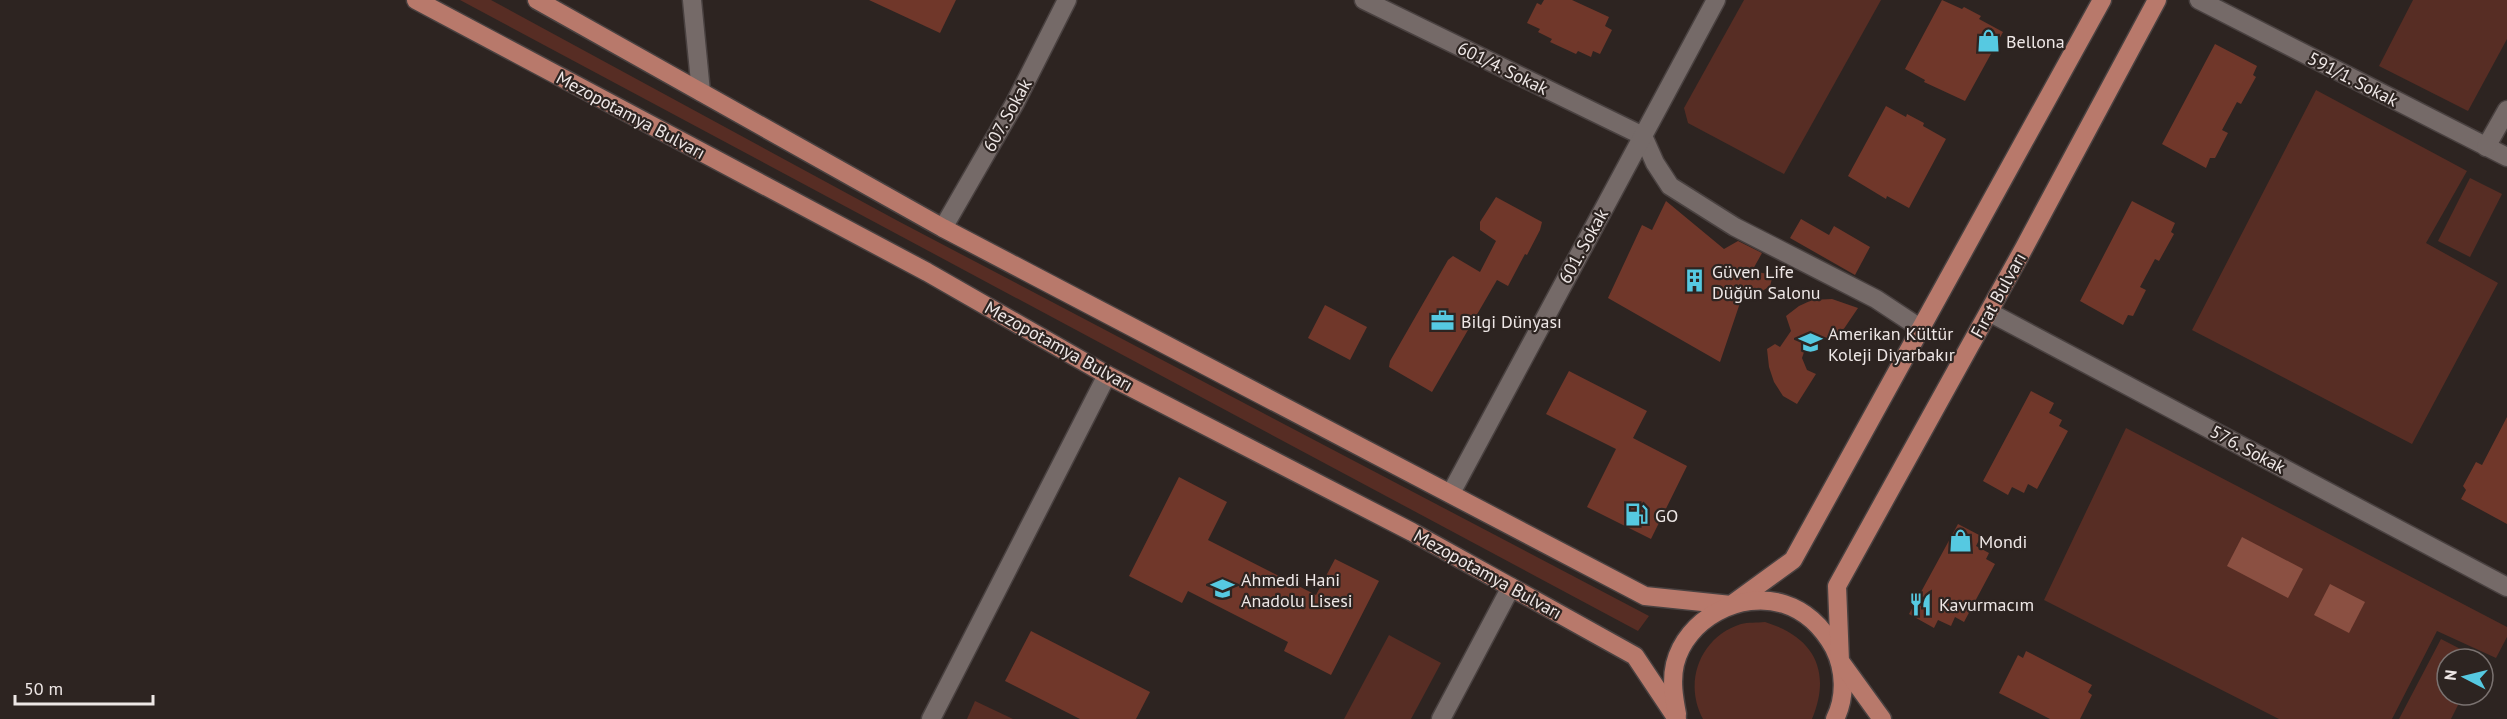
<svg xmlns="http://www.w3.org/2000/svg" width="2507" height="719" viewBox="0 0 2507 719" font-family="'PT Sans',sans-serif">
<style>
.green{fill:#572d24}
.water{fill:#8b5042}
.building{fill:#70372a}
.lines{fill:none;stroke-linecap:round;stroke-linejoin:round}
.minor-casing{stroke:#494140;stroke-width:21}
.major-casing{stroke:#494140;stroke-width:21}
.minor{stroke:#756a68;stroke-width:18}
.major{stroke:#b8796b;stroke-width:18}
.labels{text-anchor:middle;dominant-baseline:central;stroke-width:4.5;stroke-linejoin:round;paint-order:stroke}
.poi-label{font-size:18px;fill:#eee7e6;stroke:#2d2421;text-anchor:start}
.street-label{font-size:18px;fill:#eee7e6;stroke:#2d2421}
</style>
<rect width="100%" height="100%" fill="#2d2421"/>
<g class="green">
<path d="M460,0H491L898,221L1649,616L1638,631Z"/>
<path d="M1744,0H1881L1784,174L1688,123L1684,108Z"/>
<path d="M2413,0H2507V39L2468,111L2379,66Z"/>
<path d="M2316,90L2467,171L2426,243L2498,283L2412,444L2192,330Z"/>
<path d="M2470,178L2502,194L2470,257L2438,241Z"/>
<path d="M2126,428L2507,627V637L2496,658L2437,631L2392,719H2279L2044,600Z"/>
<path d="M1765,622C1814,637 1832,671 1812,719H1703C1683,682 1700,637 1741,624C1748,622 1757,623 1765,622Z"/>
<path d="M1389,635L1441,663L1411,719H1344Z"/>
<path d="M2441,639L2480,659H2447V695H2463L2451,719H2399Z"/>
<path d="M975,701L1013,719H967Z"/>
</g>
<g class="water">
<path d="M2242,537L2303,569L2288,598L2227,566Z"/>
<path d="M2330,584L2365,602L2349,633L2314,615Z"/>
</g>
<g class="building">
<path d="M869,0H956L940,33Z"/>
<path d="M1544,0H1572L1609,17L1605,26L1612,30L1600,54L1593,51L1591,57L1578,51L1576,54L1550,42L1552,39L1538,32L1540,29L1527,23L1537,3L1541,5Z"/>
<path d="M1942,0L1962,9L1964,7L1981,16L1979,19L2003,32L1965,101L1924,82L1925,80L1905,69Z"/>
<path d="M2215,44L2257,66L2253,75L2256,77L2241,104L2237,102L2222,130L2228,133L2215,158H2210L2206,168L2162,144Z"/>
<path d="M1886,106L1906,117L1907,114L1924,123L1923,126L1946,139L1909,208L1887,196L1886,199L1848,176Z"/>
<path d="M1496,197L1542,222L1540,230L1527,255L1525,254L1508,286L1497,280L1432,392L1389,367L1390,361L1448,260L1453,256L1480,272L1496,241L1480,230V222Z"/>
<path d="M1666,201L1724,249L1738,241L1762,253L1752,271L1773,275L1770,286L1753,297H1742L1720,362L1608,298L1642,225L1652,230Z"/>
<path d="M2132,201L2175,223L2171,232L2174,234L2159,261L2155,259L2140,287L2146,290L2133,316L2128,315L2123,325L2080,301Z"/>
<path d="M1801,219L1829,235L1834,226L1870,247L1855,275L1790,238Z"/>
<path d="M1832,299L1858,308L1837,339H1813L1805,349L1802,358L1807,370L1816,374L1797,404L1783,396L1774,382L1769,367L1767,349L1775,344L1780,347L1791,331L1786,316L1799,306L1812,300Z"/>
<path d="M1325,305L1367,327L1350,360L1308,338Z"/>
<path d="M1569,371L1647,411L1633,438L1687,466L1651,539L1587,507L1616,449L1546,414Z"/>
<path d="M2031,391L2054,403L2049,413L2062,420L2059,426L2068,431L2037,489L2028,484L2024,493L2012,487L2008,495L1983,481Z"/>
<path d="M2507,417V524L2461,499L2466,490L2463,486L2476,462L2482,465Z"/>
<path d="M1179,477L1227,502L1208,540L1316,595L1335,559L1379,581L1331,675L1284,651L1288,642L1188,591L1182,603L1129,576Z"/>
<path d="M1958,524L1981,536L1976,546L1989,553L1986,559L1995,564L1964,622L1955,617L1951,626L1938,620L1934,628L1909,614Z"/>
<path d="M1031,631L1150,692L1136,719H1080L1005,681Z"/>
<path d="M2026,651L2092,685L2088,692L2092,695L2080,719H2050L1999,693L2018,655L2023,658Z"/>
</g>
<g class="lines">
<defs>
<g id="minor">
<path d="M692,0L701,92"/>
<path d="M1364,0L1643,136L1655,163L1670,186L1735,227L1876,299L1920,328"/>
<path d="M2199,0L2507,157"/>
<path d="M2486,147L2507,110"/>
<path d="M943,228L1015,103L1067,0"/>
<path d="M1989,312L2507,587"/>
<path d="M1451,493L1716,0"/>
<path d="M931,719L1107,375"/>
<path d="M1441,719L1511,587"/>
</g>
<g id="major">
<path d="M416,0L927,272L1107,375L1412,532L1635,656L1677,719"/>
<path d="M537,0L943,228L1645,596L1731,605L1793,560L2102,0"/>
<path d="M1677,714C1674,698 1671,681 1675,664C1686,619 1740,590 1784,604C1806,611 1823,628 1834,648C1845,670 1846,697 1835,719"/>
<path d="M1882,719L1840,661L1837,586L2024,248L2157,0"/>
</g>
</defs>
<use href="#minor" class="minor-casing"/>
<use href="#major" class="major-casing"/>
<use href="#minor" class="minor"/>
<use href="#major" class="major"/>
</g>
<defs>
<symbol id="shop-bare" viewBox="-9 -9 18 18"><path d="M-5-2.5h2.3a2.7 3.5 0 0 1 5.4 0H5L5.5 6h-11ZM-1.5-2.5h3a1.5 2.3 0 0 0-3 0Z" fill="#56c9e1" stroke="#2d2421" stroke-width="2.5" paint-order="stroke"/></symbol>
<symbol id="building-bare" viewBox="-9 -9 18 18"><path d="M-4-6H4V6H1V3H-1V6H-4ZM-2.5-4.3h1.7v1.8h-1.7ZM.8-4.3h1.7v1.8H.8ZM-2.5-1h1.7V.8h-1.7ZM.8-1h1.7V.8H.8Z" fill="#56c9e1" stroke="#2d2421" stroke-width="2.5" paint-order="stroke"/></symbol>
<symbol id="office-bare" viewBox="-9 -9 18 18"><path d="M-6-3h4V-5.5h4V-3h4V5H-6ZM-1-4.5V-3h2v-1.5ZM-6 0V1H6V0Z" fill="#56c9e1" stroke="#2d2421" stroke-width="2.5" paint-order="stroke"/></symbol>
<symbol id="school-bare" viewBox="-9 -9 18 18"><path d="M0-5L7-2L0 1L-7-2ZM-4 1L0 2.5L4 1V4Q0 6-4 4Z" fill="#56c9e1" stroke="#2d2421" stroke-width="2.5" paint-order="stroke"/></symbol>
<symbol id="fuel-bare" viewBox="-9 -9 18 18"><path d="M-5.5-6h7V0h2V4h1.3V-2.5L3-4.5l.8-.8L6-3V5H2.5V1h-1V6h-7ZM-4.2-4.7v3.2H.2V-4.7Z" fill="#56c9e1" stroke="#2d2421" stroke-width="2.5" paint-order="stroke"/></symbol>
<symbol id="restaurant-bare" viewBox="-9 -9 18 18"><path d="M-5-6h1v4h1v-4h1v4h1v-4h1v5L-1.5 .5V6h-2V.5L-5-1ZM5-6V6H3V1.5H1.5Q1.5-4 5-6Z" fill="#56c9e1" stroke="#2d2421" stroke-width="2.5" paint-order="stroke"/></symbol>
</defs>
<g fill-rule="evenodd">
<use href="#shop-bare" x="1972" y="24" width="33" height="33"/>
<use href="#building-bare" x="1678" y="264" width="33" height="33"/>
<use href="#office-bare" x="1426" y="304" width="33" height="33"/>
<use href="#school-bare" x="1794" y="326" width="33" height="33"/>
<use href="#fuel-bare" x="1620" y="498" width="33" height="33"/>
<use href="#shop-bare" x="1944" y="524" width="33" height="33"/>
<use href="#school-bare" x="1206" y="572" width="33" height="33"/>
<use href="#restaurant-bare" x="1904" y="588" width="33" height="33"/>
</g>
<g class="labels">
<g class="poi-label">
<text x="2006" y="41">Bellona</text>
<text x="1712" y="271">Güven Life<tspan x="1712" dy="21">Düğün Salonu</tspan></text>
<text x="1461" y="321">Bilgi Dünyası</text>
<text x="1828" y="333">Amerikan Kültür<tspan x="1828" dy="21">Koleji Diyarbakır</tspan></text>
<text x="1655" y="515">GO</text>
<text x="1979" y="541">Mondi</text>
<text x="1241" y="579">Ahmedi Hani<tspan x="1241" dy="21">Anadolu Lisesi</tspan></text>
<text x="1939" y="604">Kavurmacım</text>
</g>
<g class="street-label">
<text transform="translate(1503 68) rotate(26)">601/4. Sokak</text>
<text transform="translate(2353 79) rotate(27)">591/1. Sokak</text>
<text transform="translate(631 115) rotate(28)">Mezopotamya Bulvarı</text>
<text transform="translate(1007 115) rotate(-61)">607. Sokak</text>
<text transform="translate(1583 246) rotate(-61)">601. Sokak</text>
<text transform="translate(1998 295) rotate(-61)">Fırat Bulvarı</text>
<text transform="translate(1059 346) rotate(29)">Mezopotamya Bulvarı</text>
<text transform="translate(2248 449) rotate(28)">576. Sokak</text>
<text transform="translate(1488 574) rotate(29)">Mezopotamya Bulvarı</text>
</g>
</g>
<g transform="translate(2465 677) rotate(277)"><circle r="28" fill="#2d2421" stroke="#7a7270" stroke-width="1.5"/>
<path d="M0-4.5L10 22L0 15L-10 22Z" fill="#56c9e1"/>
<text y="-9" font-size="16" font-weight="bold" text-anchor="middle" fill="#eee7e6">N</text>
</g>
<path d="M15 695v9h138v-9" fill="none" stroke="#eee7e6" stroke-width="3"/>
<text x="24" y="695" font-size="18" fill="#eee7e6" stroke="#2d2421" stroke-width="4.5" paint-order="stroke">50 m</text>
</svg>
